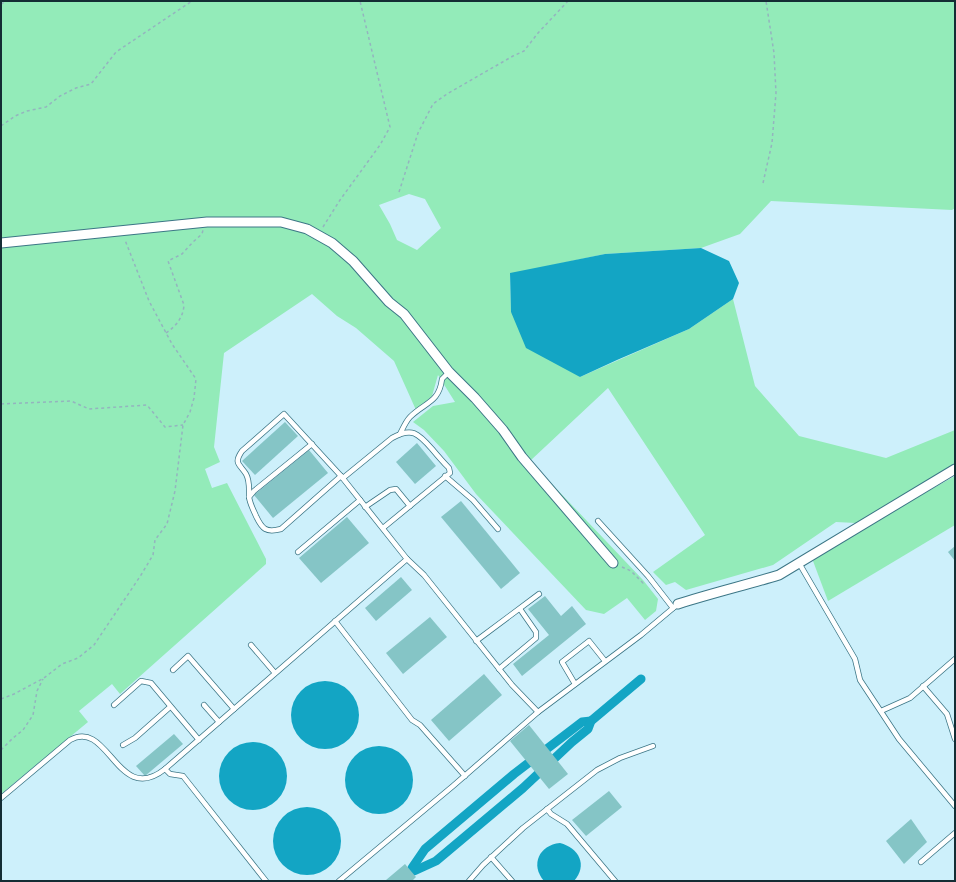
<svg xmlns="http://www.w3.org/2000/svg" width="956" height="882" viewBox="0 0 956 882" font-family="'Exo 2',sans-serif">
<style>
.green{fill:#93ebb9;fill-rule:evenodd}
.water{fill:#13a5c4}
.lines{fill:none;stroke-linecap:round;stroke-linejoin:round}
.canal{stroke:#13a5c4;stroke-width:9}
.building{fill:#85c5c6}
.service-casing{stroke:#3c7686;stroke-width:6}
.minor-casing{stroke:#3c7686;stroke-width:11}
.path{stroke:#94b4be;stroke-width:1.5;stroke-dasharray:3 3;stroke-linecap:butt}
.service{stroke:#fff;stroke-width:4.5}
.minor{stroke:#fff;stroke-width:9}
</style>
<rect width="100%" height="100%" fill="#cdf0fb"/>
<g class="green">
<path d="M1,1H955V208L952,210L771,201L740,234L701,248L605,254L510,274L511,312L580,377L689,329L733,299L755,386L799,436L886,458L955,430V465L856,523L836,522L773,565L686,590L675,582L666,585L653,572L705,535L608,388L530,461L643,580L658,599L656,611L645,620L627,598L604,614L586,610L476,494L444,451L424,430L413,422L433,406L455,402L438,375L432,396L416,410L394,361L356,328L337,316L312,294L224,353L214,447L220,462L205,469L212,488L227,483L266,559V564L120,694L112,684L79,711L88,722L1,794ZM409,194L425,199L441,228L417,250L397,240L390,224L379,205Z"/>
<path d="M955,476V525L828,601L813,561L818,553Z"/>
</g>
<g class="water">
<path d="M701,248L729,261L739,283L733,299L689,329L617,360L580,377L526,348L511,312L510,273L605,254Z"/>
<circle cx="325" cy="715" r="34"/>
<circle cx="253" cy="776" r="34"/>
<circle cx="379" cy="780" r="34"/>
<circle cx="307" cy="841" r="34"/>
<path d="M560,843C579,848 588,865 574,881H544C530,865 539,845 560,843Z"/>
</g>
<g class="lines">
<g class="canal">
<path d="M412,868L425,849L514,774L582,722L591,721"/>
<path d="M414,871L436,861L523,788L572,742L588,729L591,721L641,679"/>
</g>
</g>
<g class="building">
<path d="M285,422L298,436L255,475L242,461Z"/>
<path d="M417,443L436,466L415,484L396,462Z"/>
<path d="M309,450L328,473L273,518L254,495Z"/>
<path d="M461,501L520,573L501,589L441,517Z"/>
<path d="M347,517L369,543L321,583L299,558Z"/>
<path d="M955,546V561L948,552Z"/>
<path d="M401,577L412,590L376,621L365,608Z"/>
<path d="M545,596L561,616L572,606L586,624L522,676L513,664L549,635L528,609Z"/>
<path d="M430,617L447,637L403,674L386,653Z"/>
<path d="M484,674L502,695L449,741L431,720Z"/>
<path d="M529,725L568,774L549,789L510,741Z"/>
<path d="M174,734L183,744L145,776L136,766Z"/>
<path d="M609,791L622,807L586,836L572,820Z"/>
<path d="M911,819L927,842L904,864L886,841Z"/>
<path d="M405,864L416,877L412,881H387L386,880Z"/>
</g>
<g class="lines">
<defs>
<g id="service">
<path d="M400,434C403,428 406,421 410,417C425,402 439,403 442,379L449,372"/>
<path d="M312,444L254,491L249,497C250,504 253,509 256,516C262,529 266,533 281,529L341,476"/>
<path d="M445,476L473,500L498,529"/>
<path d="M343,478L392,438C412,427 418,433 432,449C437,455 443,462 449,468L450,473L383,528"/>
<path d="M249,497C249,489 250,481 246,474C240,464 233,464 242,451L284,414L341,476L407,559L424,575L512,685L538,712"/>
<path d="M365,507L390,490L396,489L410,506"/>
<path d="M598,521L648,576L673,608"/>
<path d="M298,552L360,500"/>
<path d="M799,563L855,659L860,680L899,739L955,806"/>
<path d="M335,621L412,720L420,725L465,776"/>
<path d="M476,641L539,594"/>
<path d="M251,645L275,673"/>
<path d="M499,669L536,638V632L520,609"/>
<path d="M173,670L188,656L234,709"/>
<path d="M575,684L562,662L589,641L605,661"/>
<path d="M923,686L947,714L955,739"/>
<path d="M114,705L141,681L151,683L199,740"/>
<path d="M204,705L219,722"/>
<path d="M881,711L910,698L955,659"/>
<path d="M123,745L135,738L170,707"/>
<path d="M165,769L170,774L183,776L266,881"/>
<path d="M1,798L70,740C109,718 117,807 165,769L407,559"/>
<path d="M547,809L551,814L567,824L615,881"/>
<path d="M491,857L512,881"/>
<path d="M921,862L955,833"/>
<path d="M339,881L453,786L538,712L641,635L678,604"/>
<path d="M469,881L483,865L523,828L597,770L620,758L653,746"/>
</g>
<g id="minor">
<path d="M1,243L207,222H281L307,229L332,243L353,261L389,302L404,314L449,372L475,398L503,430L522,457L613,563"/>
<path d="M678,604C712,593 746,585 779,575L955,469"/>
</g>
</defs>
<use href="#service" class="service-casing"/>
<use href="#minor" class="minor-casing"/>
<g class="path">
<path d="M1,4L7,1"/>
<path d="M1,126L15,116L27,111L46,107L60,96L76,88L91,84L116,52L192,1"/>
<path d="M763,183L772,143L776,93L774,53L766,1"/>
<path d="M399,192L418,133L433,104L447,94L513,56L524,51L538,33L568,1"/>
<path d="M323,227L340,200L380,145L390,127L360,1"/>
<path d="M166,333C176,326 183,318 184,305L168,261L182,254L193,242L202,234L203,230"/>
<path d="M1,404L71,401L89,409L147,405L165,427L183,425"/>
<path d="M622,567L631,571L643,583L644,582"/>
<path d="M1,699L14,694L44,678L62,664L78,658L94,645L141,575L153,555L155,540L167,524L175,491L183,425L190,412L194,398L196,379L172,344L149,301L125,240"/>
<path d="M1,750L13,738L23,730L33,715L37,691L43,679"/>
</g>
<use href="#service" class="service"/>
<use href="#minor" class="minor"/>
</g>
<rect width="956" height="882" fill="none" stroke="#142d34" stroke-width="4"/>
</svg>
